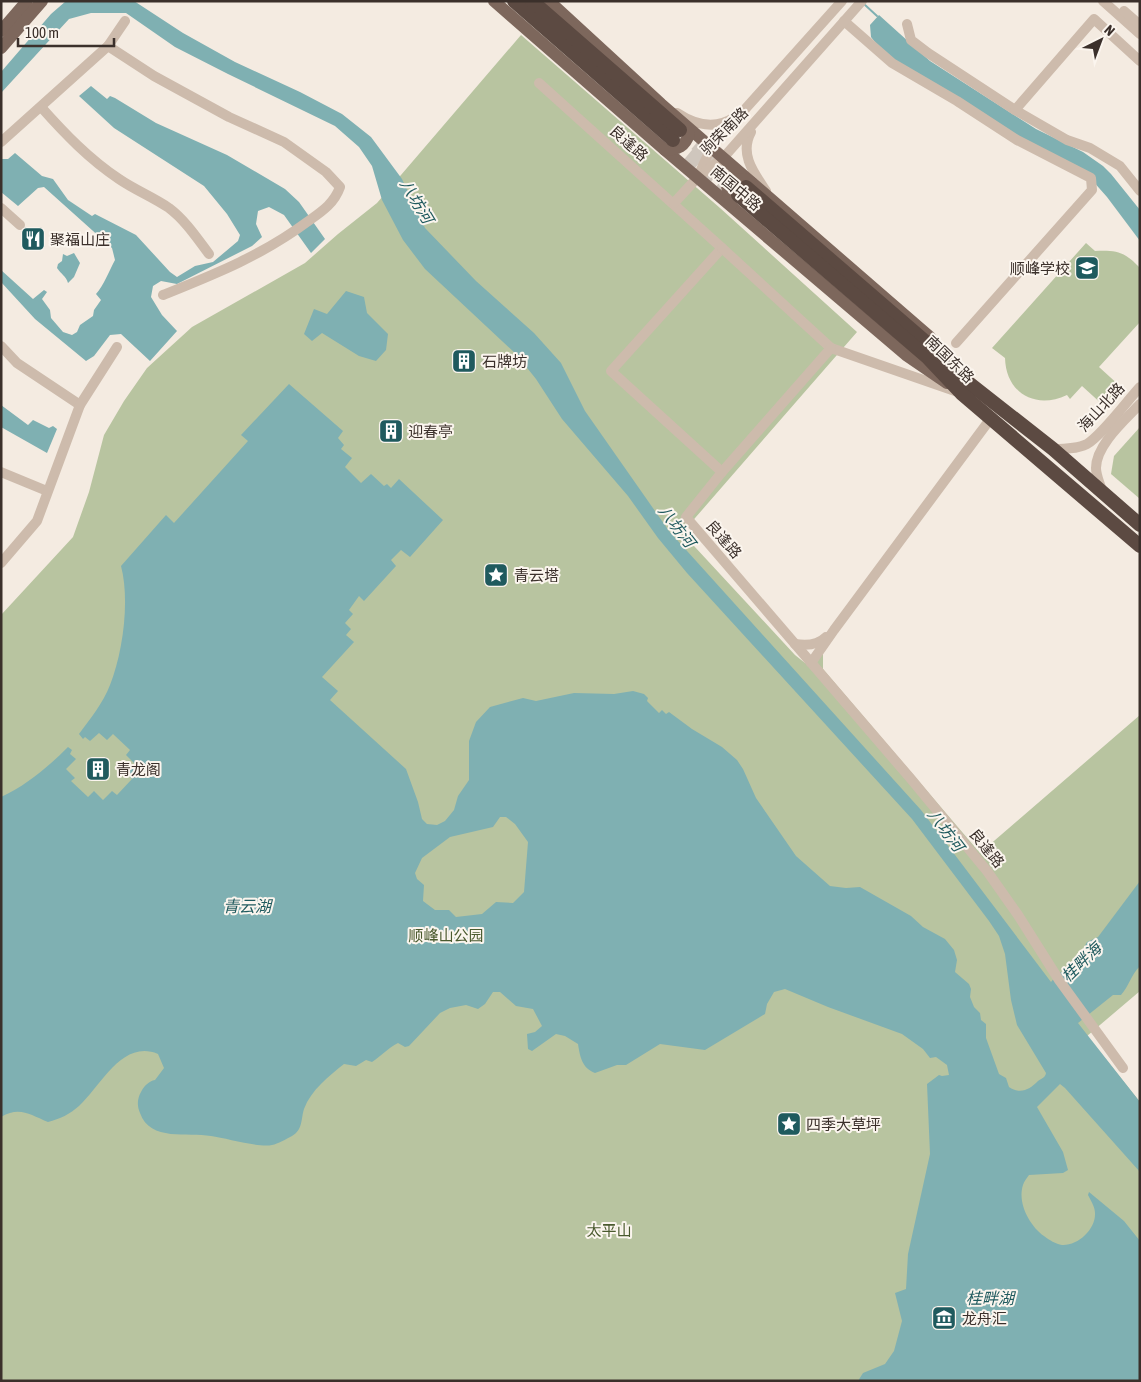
<svg xmlns="http://www.w3.org/2000/svg" width="1141" height="1382" viewBox="0 0 1141 1382" font-family="'Asap Condensed','Noto Sans SC',sans-serif">
<style>
.green{fill:#b8c4a0}
.water{fill:#7fb0b2;fill-rule:evenodd}
.lines{fill:none;stroke-linecap:round;stroke-linejoin:round}
.stream{stroke:#7fb0b2;stroke-width:2}
.highway-tunnel{stroke:#cfc6bd;stroke-width:14;stroke-dasharray:14 7;stroke-linecap:butt}
.minor{stroke:#cdbbac;stroke-width:10}
.major{stroke:#7d675c;stroke-width:12}
.highway{stroke:#5c4a42;stroke-width:14}
.labels{text-anchor:middle;dominant-baseline:central;stroke-width:4;stroke-linejoin:round;paint-order:stroke}
.street-label{font-size:15px;fill:#3b302b;stroke:#fbf5ee}
.poi-label{font-size:15px;fill:#3b302b;stroke:#fbf5ee;text-anchor:start}
.park-label{font-size:15px;fill:#4a5a2e;stroke:#fbf5ee}
.water-label{font-size:16px;font-style:italic;fill:#1f5a5e;stroke:#fbf5ee}
</style>
<rect width="100%" height="100%" fill="#f4ebe1"/>
<g class="green">
<path d="M521,35L720,208L857,332L682,533L795,655L805,663L823,654V669L980,853L1140,715V991L1087,1036L1140,1102V1381H1V615L73,537L89,492L104,435L124,401L147,368L192,327L305,263L338,234L377,203Z"/>
<path d="M1086,243L1095,251C1117,250 1125,252 1140,268V322L1099,367L1121,387L1104,406L1082,386L1070,399L1067,395C1035,410 1006,393 1005,358L992,348Z"/>
<path d="M1140,427V499L1111,474L1114,456Z"/>
</g>
<g class="water">
<path d="M66,1H134L183,33L235,62L300,92L342,114L371,137L402,179L425,228L476,281L534,333L561,363L585,411L669,531L921,810L1051,982L1059,972L1069,974L1076,967L1079,956L1087,942L1098,937L1140,881V966C1131,975 1129,986 1121,995H1113L1078,1023L1140,1102V1172L1065,1088L1060,1084L1037,1107L1063,1152L1068,1170L1063,1173L1029,1175C1027,1178 1024,1181 1023,1185C1017,1203 1030,1226 1044,1236C1049,1240 1056,1244 1062,1245C1078,1246 1096,1229 1095,1213C1095,1207 1091,1201 1088,1195L1089,1192L1124,1221L1140,1241V1381H858L863,1373L885,1364L894,1351L902,1321L895,1293L906,1289L908,1254L930,1154L927,1084L939,1075L942,1076L949,1075L947,1065L936,1057L930,1058L923,1049L902,1034L828,1007L785,989L774,992L767,1004L765,1014L705,1050L660,1044L626,1065H617L595,1073C582,1068 580,1057 578,1044L565,1036L556,1034L532,1051L528,1049L527,1034L535,1032L542,1026L533,1009L516,1006L500,992H493L485,1004L478,1009L466,1005L450,1008L440,1013L409,1046L405,1047L398,1043C388,1048 381,1056 372,1062L366,1060L356,1066L344,1064C329,1076 311,1090 304,1109C301,1118 303,1130 292,1136C286,1139 278,1144 272,1145C259,1148 226,1138 211,1136C188,1132 150,1142 140,1113C137,1106 137,1099 141,1092C144,1086 149,1081 155,1080L164,1068L158,1054C122,1039 101,1086 79,1106C70,1114 60,1119 48,1122C30,1115 20,1106 1,1117V797C27,785 48,767 68,747L72,750L70,754L76,759L66,769L75,778L71,781L88,797L94,791L103,800L112,791L117,795L132,779L126,773L135,764L126,755L130,750L113,734L107,740L99,733L90,741L85,737L83,739L79,734C90,719 103,703 110,685C123,652 130,600 121,566L166,515L174,523L248,441L241,435L289,384L343,431L338,438L344,445L341,449L352,458L345,467L361,483L371,474L384,486L387,484L391,488L399,479L443,520L410,557L401,550L391,560L396,566L364,601L359,596L349,610L353,614L345,623L351,629L346,635L354,642L322,677L338,691L330,700L406,769L418,802L422,819L427,824L437,825L445,821L454,810L458,796L469,780V741L476,722L490,707L523,698L536,701L574,693L614,694L633,691L644,694L648,698L647,701L659,713L662,710L666,714L669,712L692,729L722,747L737,760L743,769L756,798L796,856L830,886L846,888L860,887L911,916L923,927L945,939L954,950L957,960L955,972L969,984L971,989L970,997L974,1007L980,1013L981,1020L986,1024V1038L999,1074L1006,1078L1009,1087C1021,1095 1030,1089 1038,1081C1042,1078 1045,1078 1046,1073L1017,1025L1011,1000L1005,954L999,936L989,921L912,819L687,573L658,538L628,496L562,419L536,379L516,354L425,269L403,240L382,200L372,166L359,147L335,126L228,74L175,47L126,13H91L69,19L1,93V72L51,14ZM500,817H506L515,824L528,842L524,892L513,903L496,902L482,914L456,917L449,910H435L423,901L424,885L417,879L415,873L422,858L450,837L493,827Z"/>
<path d="M879,15L930,61L1036,129L1083,152L1103,166L1111,174L1140,210V241L1107,197L1084,171L1018,137L898,65L878,46L871,37L870,25Z"/>
<path d="M91,86L107,99L110,96L115,98L156,123L227,155L285,189L299,202L325,239L311,253L284,215L269,207L258,211L256,224L262,237L252,246L177,284L161,281L153,286L151,297L162,315L177,331L150,361L121,334L110,335L94,356L86,361L35,319L1,282V270L33,299L44,290L47,292L42,299L50,310L51,318L63,332L72,335L77,332L80,325L93,316L94,310L101,300L96,294C104,285 109,271 115,260L112,248L44,187L38,188L18,206L1,192L2,159H8L15,153L42,176L53,179L68,200L92,216L95,214L136,235L170,272L177,277L195,266L213,262L238,241L240,235L227,214L204,186L114,128L79,96Z"/>
<path d="M74,253L80,263L74,277L68,283C66,276 61,274 57,268L58,264L62,261L63,254L67,256Z"/>
<path d="M346,291L364,297L367,313L388,334L386,350L376,361L359,356L322,333L312,341L304,334L314,309L327,314Z"/>
<path d="M1,405L28,425L33,420L49,428L53,426L57,429L47,453L1,427Z"/>
</g>
<g class="lines">
<path class="stream" d="M864,4L877,16"/>
<g class="highway-tunnel">
<path d="M680,130L745,186"/>
<path d="M673,140L735,193"/>
</g>
<g class="minor">
<path d="M1103,1L1140,34"/>
<path d="M1124,11L1140,25"/>
<path d="M844,21L892,63L957,101L1017,140L1091,178L1092,190L956,343"/>
<path d="M907,24L911,40L928,53L1015,110L1067,140L1090,148L1120,166L1140,191"/>
<path d="M108,46L154,76L229,117L284,142L326,172L340,187C334,204 321,212 307,222C261,256 215,274 163,295"/>
<path d="M539,83L722,248L611,371L722,472L686,517L911,779L987,871L1018,915L1059,980L1123,1068"/>
<path d="M41,107C65,134 89,159 119,179C135,190 153,197 169,208C185,220 197,238 209,254"/>
<path d="M1015,110L1094,19L1140,61"/>
<path d="M677,113C695,125 716,130 735,117"/>
<path d="M751,132C739,154 754,173 766,191"/>
<path d="M1,142L108,46L125,21"/>
<path d="M699,174L712,146L842,1"/>
<path d="M674,203L698,177L724,157L862,1"/>
<path d="M1,208L20,225"/>
<path d="M722,248L831,348L955,391"/>
<path d="M1,346L17,363L80,405"/>
<path d="M1053,449C1064,449 1077,449 1087,444C1102,435 1127,401 1140,387"/>
<path d="M1,472L47,491"/>
<path d="M722,472L831,348"/>
<path d="M1102,491C1100,483 1096,476 1096,468C1096,445 1125,420 1140,404"/>
<path d="M1,563L37,521L80,405L117,347"/>
<path d="M795,644C807,646 818,645 826,637"/>
<path d="M811,663L834,630L991,418"/>
</g>
<g class="major">
<path d="M494,1L665,150L906,355L947,383"/>
<path d="M549,1L661,104L930,337"/>
<path d="M1,31L27,1"/>
<path d="M1,48L42,1"/>
<path d="M665,150C678,149 685,147 689,134L682,124"/>
<path d="M731,205L727,186L732,180L745,179L752,183"/>
</g>
<g class="highway">
<path d="M514,1L673,140"/>
<path d="M532,1L680,130"/>
<path d="M746,187L934,349L965,380L1053,449L1140,525"/>
<path d="M738,195L927,357L962,394L1140,546"/>
</g>
</g>
<defs>
<symbol id="restaurant-square" viewBox="-11 -11 22 22"><rect x="-9" y="-9" width="18" height="18" rx="4" fill="#1f5a5e" stroke="#fbf5ee"/><path d="M-5-6h1v4h1v-4h1v4h1v-4h1v5L-1.5 .5V6h-2V.5L-5-1ZM5-6V6H3V1.5H1.5Q1.5-4 5-6Z" fill="#fff"/></symbol>
<symbol id="school-square" viewBox="-11 -11 22 22"><rect x="-9" y="-9" width="18" height="18" rx="4" fill="#1f5a5e" stroke="#fbf5ee"/><path d="M0-5L7-2L0 1L-7-2ZM-4 1L0 2.5L4 1V4Q0 6-4 4Z" fill="#fff"/></symbol>
<symbol id="building-square" viewBox="-11 -11 22 22"><rect x="-9" y="-9" width="18" height="18" rx="4" fill="#1f5a5e" stroke="#fbf5ee"/><path d="M-4-6H4V6H1V3H-1V6H-4ZM-2.5-4.3h1.7v1.8h-1.7ZM.8-4.3h1.7v1.8H.8ZM-2.5-1h1.7V.8h-1.7ZM.8-1h1.7V.8H.8Z" fill="#fff"/></symbol>
<symbol id="sight-square" viewBox="-11 -11 22 22"><rect x="-9" y="-9" width="18" height="18" rx="4" fill="#1f5a5e" stroke="#fbf5ee"/><path d="M0-6L1.8-2.2L6-1.7L2.9 1.2L3.7 5.4L0 3.3L-3.7 5.4L-2.9 1.2L-6-1.7L-1.8-2.2Z" fill="#fff"/></symbol>
<symbol id="museum-square" viewBox="-11 -11 22 22"><rect x="-9" y="-9" width="18" height="18" rx="4" fill="#1f5a5e" stroke="#fbf5ee"/><path d="M0-6L6-3V-2H-6V-3ZM-5-1h2V3h-2ZM-1-1h2V3h-2ZM3-1h2V3H3ZM-6 4H6V6H-6Z" fill="#fff"/></symbol>
</defs>
<g fill-rule="evenodd">
<use href="#restaurant-square" x="19" y="225" width="28" height="28"/>
<use href="#school-square" x="1073" y="254" width="28" height="28"/>
<use href="#building-square" x="450" y="347" width="28" height="28"/>
<use href="#building-square" x="377" y="417" width="28" height="28"/>
<use href="#sight-square" x="482" y="561" width="28" height="28"/>
<use href="#building-square" x="84" y="755" width="28" height="28"/>
<use href="#sight-square" x="775" y="1110" width="28" height="28"/>
<use href="#museum-square" x="930" y="1304" width="28" height="28"/>
</g>
<g class="labels">
<g class="street-label">
<text transform="translate(724 131) rotate(-45)">驹荣南路</text>
<text transform="translate(629 143) rotate(42)">良逢路</text>
<text transform="translate(736 188) rotate(40)">南国中路</text>
<text transform="translate(950 359) rotate(44)">南国东路</text>
<text transform="translate(1101 407) rotate(-47)">海山北路</text>
<text transform="translate(724 539) rotate(49)">良逢路</text>
<text transform="translate(987 848) rotate(51)">良逢路</text>
</g>
<g class="poi-label">
<text x="50" y="239">聚福山庄</text>
<text x="1070" y="268" text-anchor="end">顺峰学校</text>
<text x="482" y="361">石牌坊</text>
<text x="408" y="431">迎春亭</text>
<text x="514" y="575">青云塔</text>
<text x="116" y="769">青龙阁</text>
<text x="806" y="1124">四季大草坪</text>
<text x="962" y="1318">龙舟汇</text>
</g>
<g class="park-label">
<text x="446" y="935">顺峰山公园</text>
<text x="609" y="1230">太平山</text>
</g>
<g class="water-label">
<text transform="translate(417 201) rotate(59)">八坊河</text>
<text transform="translate(677 526) rotate(52)">八坊河</text>
<text transform="translate(946 830) rotate(53)">八坊河</text>
<text x="247" y="906">青云湖</text>
<text transform="translate(1081 962) rotate(-44)">桂畔海</text>
<text x="990" y="1298">桂畔湖</text>
</g>
</g>
<rect width="1141" height="1382" fill="none" stroke="#3b302b" stroke-width="5"/>
<g transform="translate(1101 40) rotate(42)" stroke="#fbf5ee" stroke-width="4" paint-order="stroke">
<path d="M0-4L9 19L0 12L-9 19Z" fill="#3b302b"/>
<text y="-8" font-size="14" font-weight="bold" text-anchor="middle" fill="#3b302b">N</text>
</g>
<path d="M18 38v8h96v-8" fill="none" stroke="#3b302b" stroke-width="2.5"/>
<text x="25" y="38" font-size="15" fill="#3b302b" stroke="#fbf5ee" stroke-width="4" paint-order="stroke">100 m</text>
</svg>
